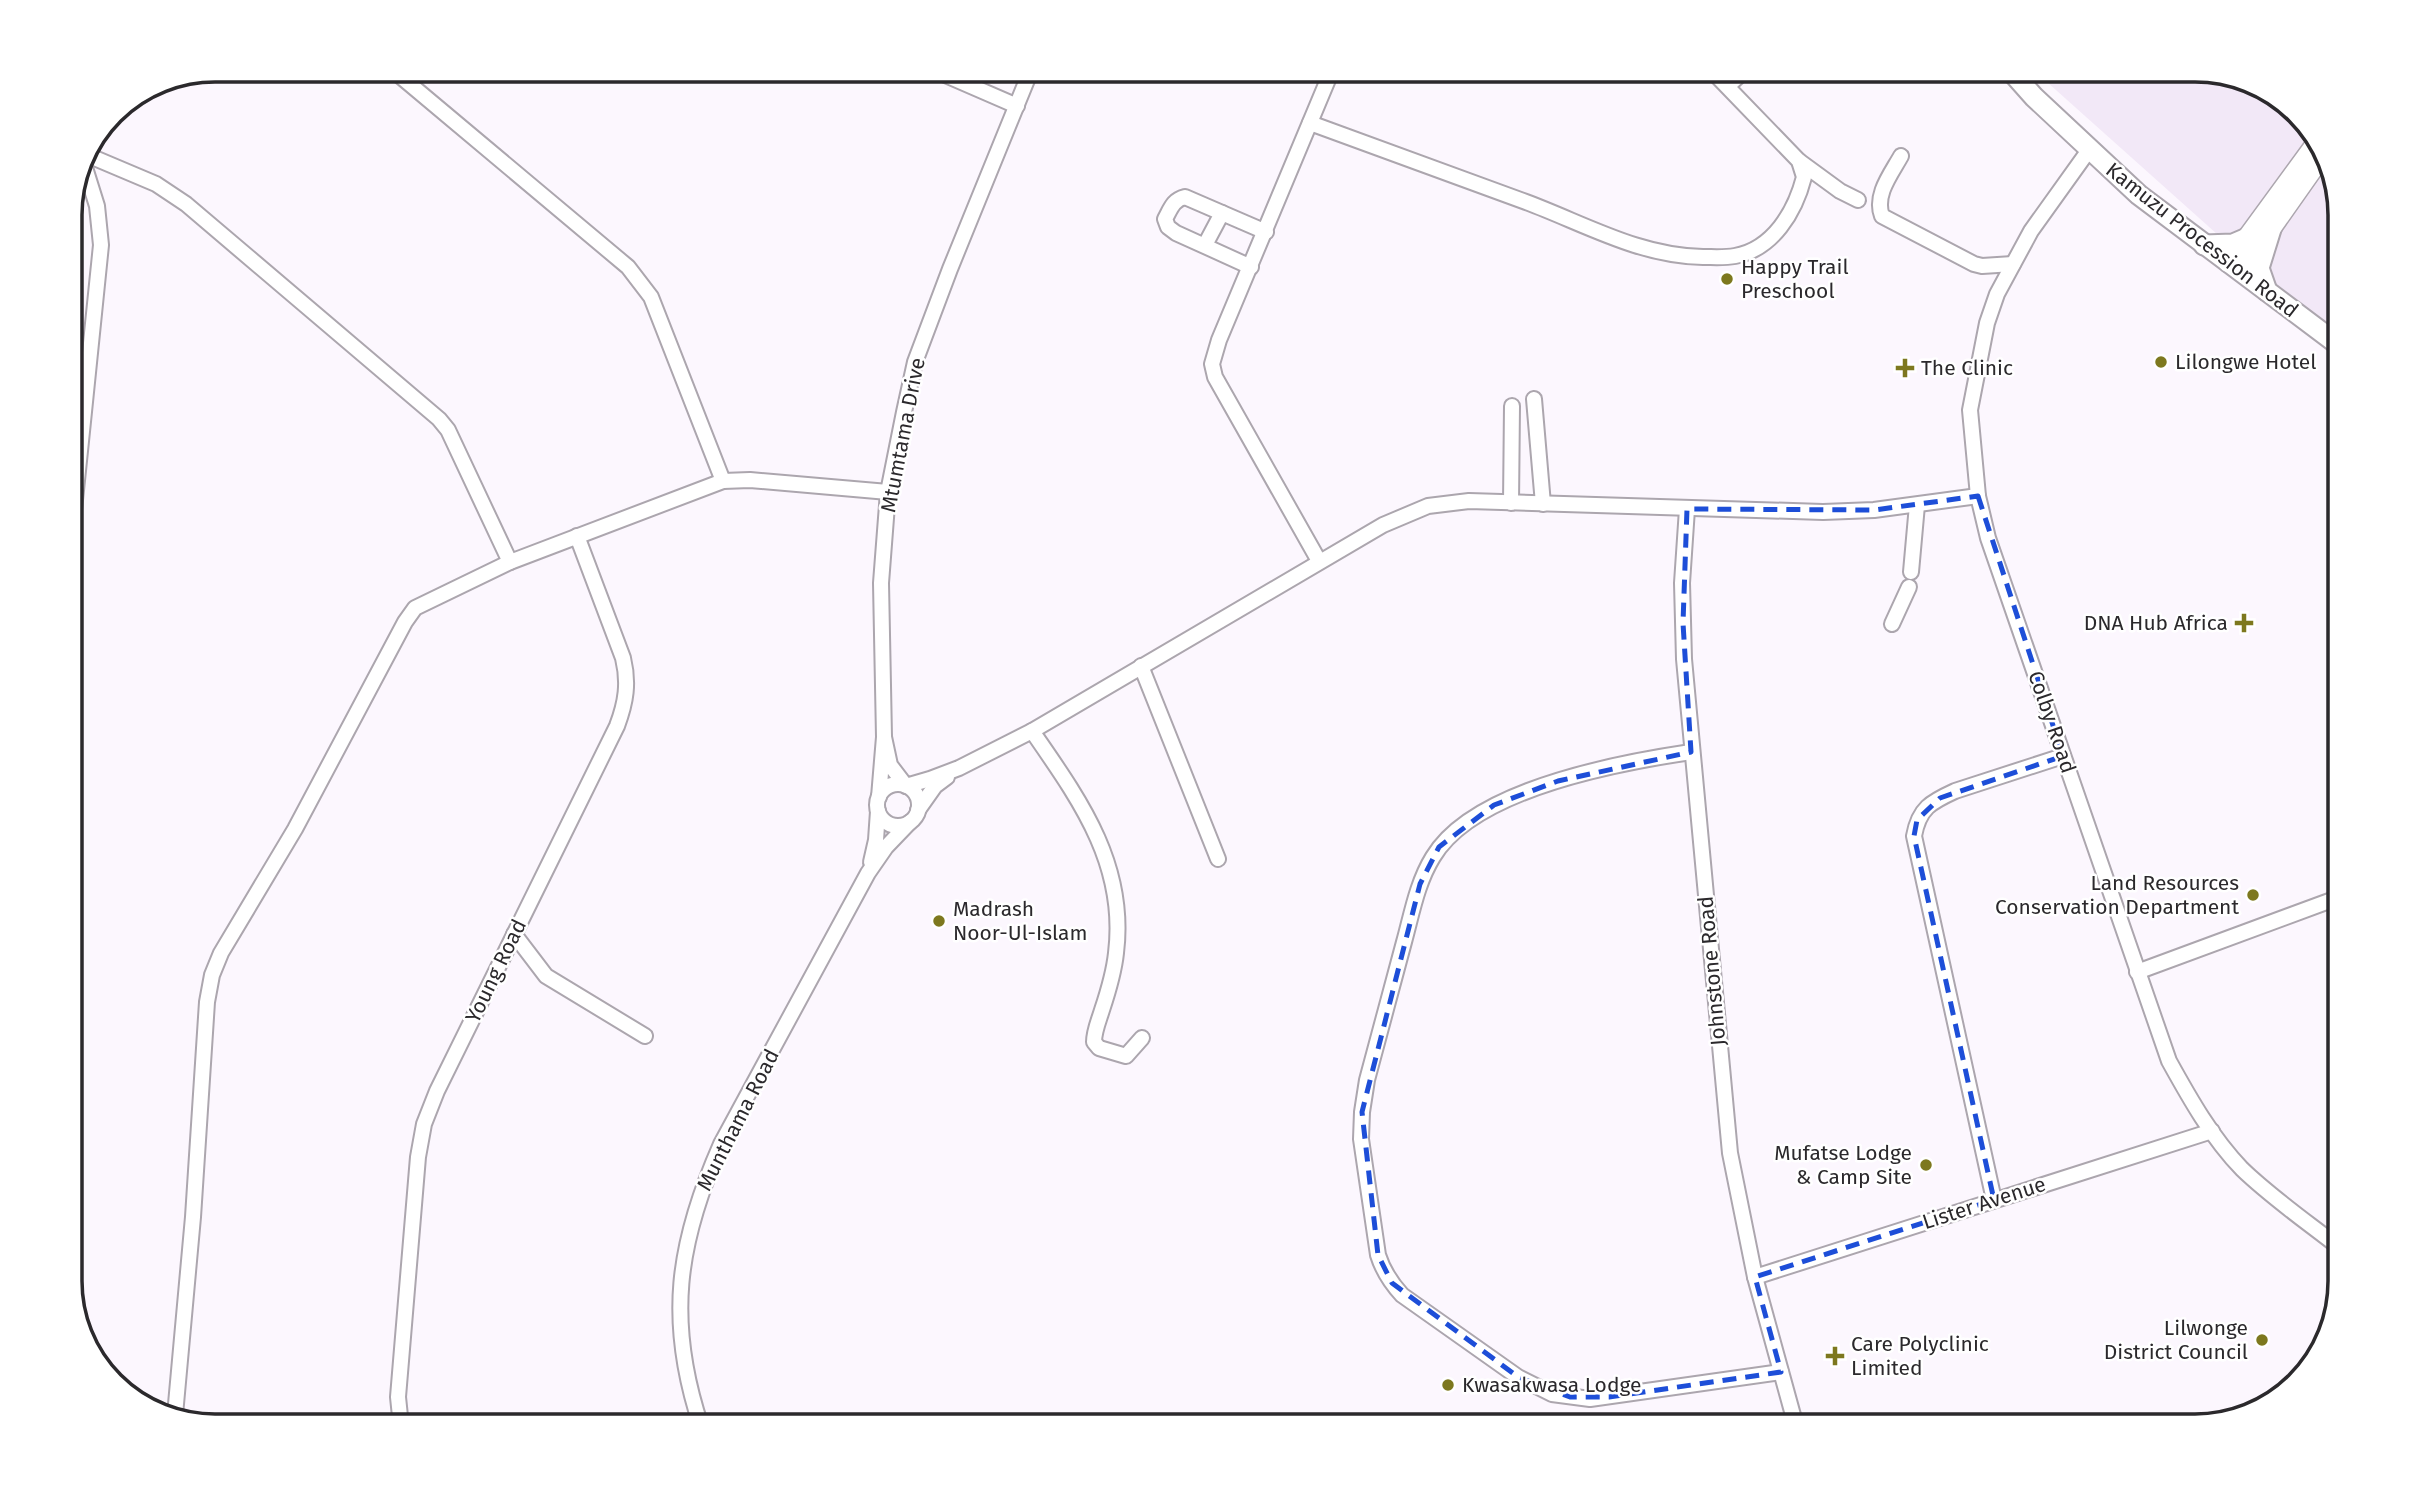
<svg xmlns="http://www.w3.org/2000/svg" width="2410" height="1496" viewBox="0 0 2410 1496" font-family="'Fira Sans',sans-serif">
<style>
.built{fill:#f2e8f7}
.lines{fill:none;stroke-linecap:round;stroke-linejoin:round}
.minor-casing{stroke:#aca6ae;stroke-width:18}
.major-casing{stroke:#aca6ae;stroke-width:21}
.highway-casing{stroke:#aca6ae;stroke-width:23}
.minor{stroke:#fff;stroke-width:14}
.major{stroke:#fff;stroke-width:18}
.highway{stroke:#fff;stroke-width:19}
.marked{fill:none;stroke:#1d4ed8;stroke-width:5;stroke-dasharray:14 9;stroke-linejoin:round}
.poi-dot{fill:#7d781e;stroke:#fff;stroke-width:2.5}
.labels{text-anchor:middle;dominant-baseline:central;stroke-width:5;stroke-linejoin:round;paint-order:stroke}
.street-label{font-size:21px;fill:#2b292c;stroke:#fff}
.poi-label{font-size:21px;fill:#2b292c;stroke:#fff;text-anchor:start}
.rim{fill:none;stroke:#2b292c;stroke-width:3.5}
</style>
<rect width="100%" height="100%" fill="#fcf7fe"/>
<path class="built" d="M2038,70H2195L2268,90L2320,142L2340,206V344L2047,82Z"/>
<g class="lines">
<defs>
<g id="minor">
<path d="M393,70L628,267L651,297L723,481"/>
<path d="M934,70L1017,106"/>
<path d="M1728,86L1745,70"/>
<path d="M1310,123C1382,149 1454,175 1526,202C1585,224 1639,256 1703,257C1713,257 1724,258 1735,256C1773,249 1795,212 1804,177L1799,161L1711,70"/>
<path d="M2303,125L2322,147"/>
<path d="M2089,150L2031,231L1997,294L1987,323L1970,410L1978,496L1988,538L2169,1061C2190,1099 2212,1138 2242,1169C2272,1198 2307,1222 2340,1248"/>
<path d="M85,154L156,184L186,204L439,419L448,430L510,562"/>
<path d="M1901,156C1891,174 1874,195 1882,216L1974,264L1982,266L2013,264"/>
<path d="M1799,161L1840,191L1858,200"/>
<path d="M1205,245L1222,213"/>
<path d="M1251,267L1176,233L1168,227L1165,219C1171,208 1173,200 1185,197L1266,232"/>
<path d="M1534,399L1543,504"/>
<path d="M1511,503L1512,406"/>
<path d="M1687,509L1682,583L1684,659L1730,1153L1755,1277L1796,1426"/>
<path d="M70,549L101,245L97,206L82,158"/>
<path d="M1319,561L1215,377L1212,364L1219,340L1332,70"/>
<path d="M1911,572L1917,505"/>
<path d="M1892,624L1909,587"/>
<path d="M1141,666L1218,859"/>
<path d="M1032,731C1079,799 1127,864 1116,953C1114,972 1108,992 1102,1010C1099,1020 1094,1031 1094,1042L1099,1048L1126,1056L1142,1038"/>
<path d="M884,737L890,765L906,786L930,779L959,768L1032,731L1383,525L1428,506L1469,501L1823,512L1874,510L1978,496"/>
<path d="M1691,752C1617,763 1474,789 1433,857C1417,883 1412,913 1404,942C1392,988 1379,1034 1367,1080L1362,1112L1361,1139L1378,1255C1383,1271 1391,1283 1402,1295L1518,1377L1552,1394L1590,1399L1781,1372"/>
<circle cx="898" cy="805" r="21"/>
<path d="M879,797L884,737L881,583L888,492L904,412L915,362L950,269L1031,70"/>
<path d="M918,810L935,786L947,777"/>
<path d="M871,862L876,840L878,811"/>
<path d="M514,934L546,976L645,1036"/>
<path d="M2137,972L2340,897"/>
<path d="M1994,1200L1914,836C1919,808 1931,802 1955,791L2063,756"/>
<path d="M1755,1277L2212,1131"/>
<path d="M175,1415L193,1217L207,1002L212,975L221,953L295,829L405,622L415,608L510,562L723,481L750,480L888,492"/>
<path d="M401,1426L398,1397L418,1157L424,1124L437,1091L617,726C626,702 629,683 623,658L577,536"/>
<path d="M701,1426C666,1321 677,1244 721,1144L868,873L886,847L910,822"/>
</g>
<g id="major">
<path d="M2228,263L2318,140"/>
<path d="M2241,272L2324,154"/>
</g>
<g id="highway">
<path d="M2010,70L2034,97L2139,195L2340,346"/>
<path d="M2204,245L2233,244L2247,238"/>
<path d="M2267,291L2259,268L2272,226"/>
</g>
</defs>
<use href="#minor" class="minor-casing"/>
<use href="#major" class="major-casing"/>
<use href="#highway" class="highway-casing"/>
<use href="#minor" class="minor"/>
<use href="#major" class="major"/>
<use href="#highway" class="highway"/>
</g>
<path class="marked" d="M1978,496L2063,756L1940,798L1917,820L1914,836L1994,1200L1755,1277L1781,1372L1609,1397H1570L1518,1377L1392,1283L1378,1255L1362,1112L1420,884L1439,847L1494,805L1558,781L1691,752L1683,623L1687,509L1874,510Z"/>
<g class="poi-dot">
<circle cx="1727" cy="279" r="7"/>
<circle cx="2161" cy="362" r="7"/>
<path d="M1901.5 357.5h7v7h7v7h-7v7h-7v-7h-7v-7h7z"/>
<path d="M2240.5 612.5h7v7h7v7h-7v7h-7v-7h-7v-7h7z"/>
<circle cx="2253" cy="895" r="7"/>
<circle cx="939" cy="921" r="7"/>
<circle cx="1926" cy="1165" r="7"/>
<circle cx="2262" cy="1340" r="7"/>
<path d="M1831.5 1345.5h7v7h7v7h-7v7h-7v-7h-7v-7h7z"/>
<circle cx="1448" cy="1385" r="7"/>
</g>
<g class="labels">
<g class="street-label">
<text transform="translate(2202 240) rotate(38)">Kamuzu Procession Road</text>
<text transform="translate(903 435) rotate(-79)">Mtumtama Drive</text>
<text transform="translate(2052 722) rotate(71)">Colby Road</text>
<text transform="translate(496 971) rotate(-64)">Young Road</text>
<text transform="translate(1712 971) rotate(-95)">Johnstone Road</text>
<text transform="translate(738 1120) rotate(-63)">Munthama Road</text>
<text transform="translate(1984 1203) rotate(-18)">Lister Avenue</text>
</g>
<g class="poi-label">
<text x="1741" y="267">Happy Trail<tspan x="1741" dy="24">Preschool</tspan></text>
<text x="2175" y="362">Lilongwe Hotel</text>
<text x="1921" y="368">The Clinic</text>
<text x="2228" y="623" text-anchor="end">DNA Hub Africa</text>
<text x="2239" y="883" text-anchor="end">Land Resources<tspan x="2239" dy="24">Conservation Department</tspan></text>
<text x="953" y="909">Madrash<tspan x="953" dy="24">Noor-Ul-Islam</tspan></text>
<text x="1912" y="1153" text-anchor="end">Mufatse Lodge<tspan x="1912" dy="24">&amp; Camp Site</tspan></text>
<text x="2248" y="1328" text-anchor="end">Lilwonge<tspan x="2248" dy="24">District Council</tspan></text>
<text x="1851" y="1344">Care Polyclinic<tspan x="1851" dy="24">Limited</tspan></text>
<text x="1462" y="1385">Kwasakwasa Lodge</text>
</g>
</g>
<path d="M0 0H2410V1496H0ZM215 82H2195A133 133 0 0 1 2328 215V1281A133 133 0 0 1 2195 1414H215A133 133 0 0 1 82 1281V215A133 133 0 0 1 215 82Z" fill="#fff" fill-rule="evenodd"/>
<path class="rim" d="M215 82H2195A133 133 0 0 1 2328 215V1281A133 133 0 0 1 2195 1414H215A133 133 0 0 1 82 1281V215A133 133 0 0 1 215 82Z"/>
</svg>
